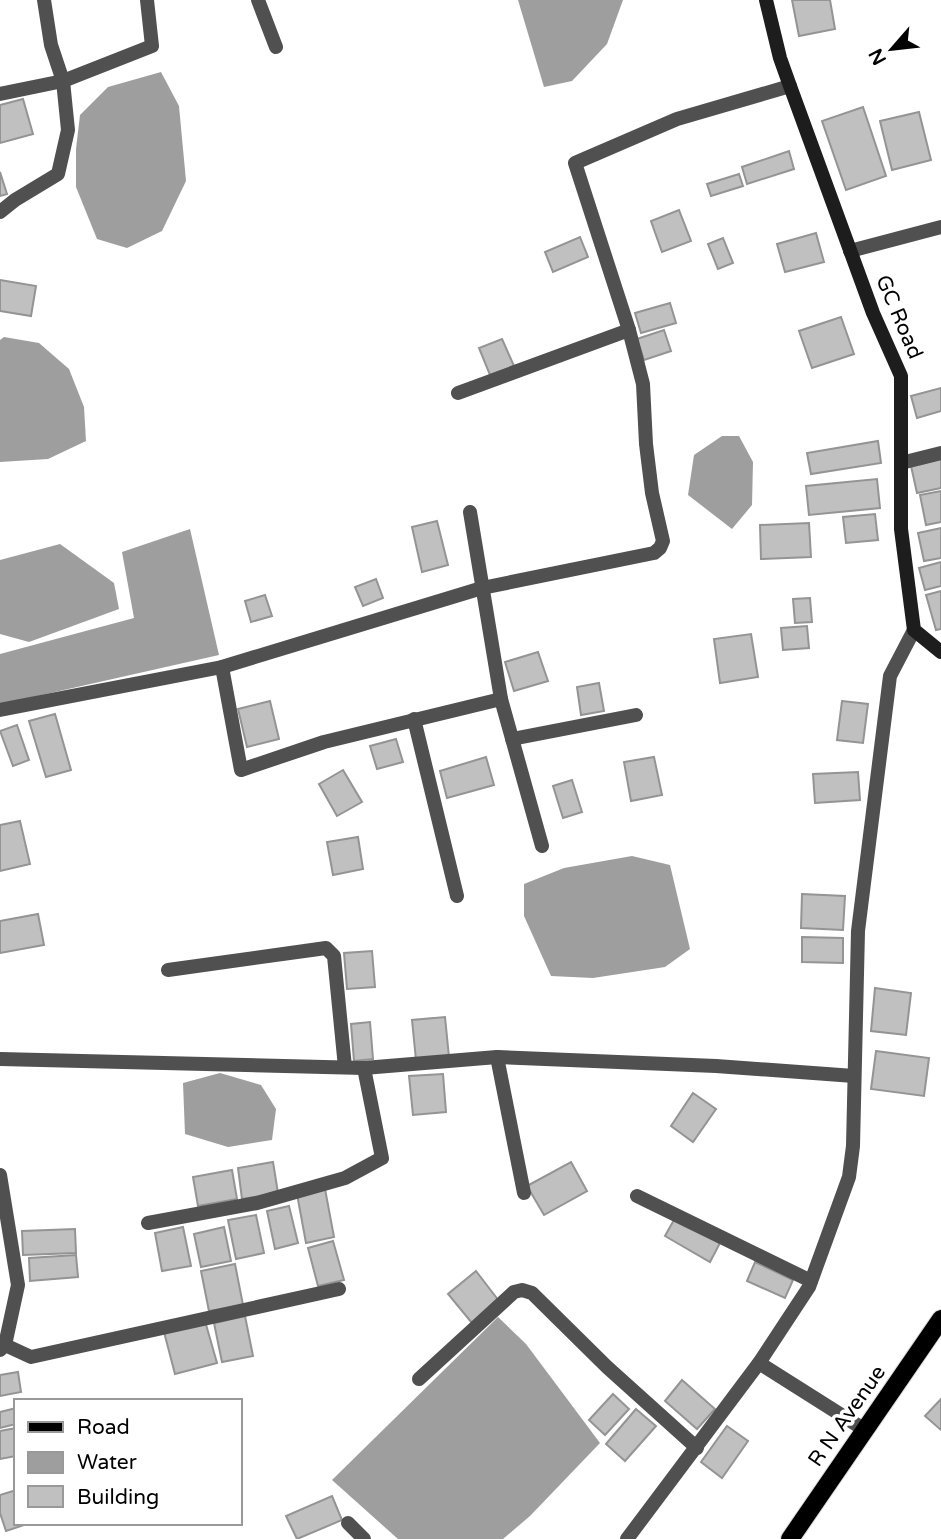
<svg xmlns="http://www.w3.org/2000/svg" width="941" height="1539" viewBox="0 0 941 1539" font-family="'Varela Round',sans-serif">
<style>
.water{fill:#9e9e9e}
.building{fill:#c0c0c0;stroke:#949494;stroke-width:2}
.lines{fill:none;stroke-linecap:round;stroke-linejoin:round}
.primary-casing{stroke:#dbdbdb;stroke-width:20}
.street{stroke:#505050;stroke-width:14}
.secondary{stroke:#1d1d1d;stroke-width:14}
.primary{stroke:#000;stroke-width:18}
.labels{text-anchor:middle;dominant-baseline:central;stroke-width:7;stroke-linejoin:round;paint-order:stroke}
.street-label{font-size:21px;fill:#000;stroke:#fff}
</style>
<rect width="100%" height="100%" fill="#fff"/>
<g class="water">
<path d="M518,0H623L607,44L572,81L544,87Z"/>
<path d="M161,72L179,106L186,181L162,231L127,248L97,239L76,187V149L80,115L108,87Z"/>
<path d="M4,337L39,343L69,369L84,407L86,441L48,459L0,462V340Z"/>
<path d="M722,436H739L753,462L752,505L732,529L688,495L694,455Z"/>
<path d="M190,529L219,655L15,701L0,706V654L134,618L122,552Z"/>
<path d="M60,544L114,583L119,609L29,642L0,634V560Z"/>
<path d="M632,856L670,865L690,949L665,967L593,978L551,976L524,916V884L564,868Z"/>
<path d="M220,1073L261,1085L276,1109L272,1140L228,1147L185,1134L183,1083Z"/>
<path d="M498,1317L526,1344L600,1443L530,1516L503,1539H398L332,1480Z"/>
</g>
<g class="building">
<path d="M792,0H830L835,29L799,36Z"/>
<path d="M23,99L33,134L0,143V105Z"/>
<path d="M863,107L886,176L846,190L822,121Z"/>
<path d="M919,112L931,160L892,170L880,121Z"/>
<path d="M789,151L794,169L747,184L742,167Z"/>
<path d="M0,172L7,194L0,196Z"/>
<path d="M739,174L743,186L711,196L707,184Z"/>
<path d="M679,210L691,241L662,252L651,221Z"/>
<path d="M816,233L824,262L785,272L777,244Z"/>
<path d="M580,237L588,257L553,272L545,252Z"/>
<path d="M723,238L733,263L718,269L708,244Z"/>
<path d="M0,280L36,286L31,316L0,311Z"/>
<path d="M670,303L676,323L641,333L635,313Z"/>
<path d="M841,317L854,354L812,368L799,331Z"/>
<path d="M664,330L671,351L644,360L637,339Z"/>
<path d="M502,339L514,366L490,375L479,348Z"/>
<path d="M941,388V411L917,418L911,396Z"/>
<path d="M878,441L881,463L811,474L807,453Z"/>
<path d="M941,459V488L917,493L911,466Z"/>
<path d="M877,479L880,508L809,515L806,486Z"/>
<path d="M941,491V522L926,525L920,495Z"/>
<path d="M875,514L878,540L846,543L843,517Z"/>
<path d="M437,521L448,565L422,572L412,527Z"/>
<path d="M809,523L811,557L761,559L760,525Z"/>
<path d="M941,528V558L924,561L918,533Z"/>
<path d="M941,562V586L925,590L919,568Z"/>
<path d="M376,579L383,598L363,606L355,587Z"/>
<path d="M941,591V629L936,630L926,595Z"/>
<path d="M265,595L272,616L251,622L245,601Z"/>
<path d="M810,598L812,622L795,623L793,599Z"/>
<path d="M807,626L809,648L783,650L781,628Z"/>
<path d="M751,634L758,677L720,683L714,639Z"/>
<path d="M538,652L548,681L514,691L505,662Z"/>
<path d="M599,683L604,711L581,715L577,687Z"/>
<path d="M270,701L279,739L247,747L238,709Z"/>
<path d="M842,701L868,704L863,743L837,740Z"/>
<path d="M55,714L71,770L46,777L29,721Z"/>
<path d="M17,725L29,760L13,766L0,731Z"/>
<path d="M396,739L403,762L377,769L370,746Z"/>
<path d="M486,757L494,785L447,798L440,771Z"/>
<path d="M654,757L662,795L631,801L624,762Z"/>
<path d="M343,770L362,802L337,816L319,784Z"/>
<path d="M858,772L860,800L815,803L813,774Z"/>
<path d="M572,780L582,812L563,818L553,786Z"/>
<path d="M20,821L30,864L0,871V825Z"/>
<path d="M358,837L363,869L333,875L327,842Z"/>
<path d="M802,894L845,896L843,930L801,928Z"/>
<path d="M38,914L44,945L0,953V921Z"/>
<path d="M802,937L843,938V963L802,962Z"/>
<path d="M372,951L375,987L347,989L344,953Z"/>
<path d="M875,988L911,993L906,1035L871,1031Z"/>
<path d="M445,1017L449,1057L416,1060L412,1020Z"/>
<path d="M370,1022L373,1059L354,1061L351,1024Z"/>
<path d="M876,1051L929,1058L924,1096L871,1089Z"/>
<path d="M443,1074L446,1112L413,1115L409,1076Z"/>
<path d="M693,1093L716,1109L693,1142L671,1126Z"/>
<path d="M273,1162L278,1193L242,1199L238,1168Z"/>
<path d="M571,1162L587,1191L544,1215L527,1186Z"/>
<path d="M232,1170L237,1199L198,1206L193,1177Z"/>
<path d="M325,1189L334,1237L306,1243L297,1194Z"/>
<path d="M289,1206L298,1243L275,1249L267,1211Z"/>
<path d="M256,1215L264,1253L236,1259L228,1220Z"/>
<path d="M675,1218L720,1243L710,1262L665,1236Z"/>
<path d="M183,1227L191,1266L162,1271L155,1233Z"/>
<path d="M224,1227L231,1261L201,1267L194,1234Z"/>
<path d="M75,1229L76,1253L23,1255L22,1231Z"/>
<path d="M333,1241L344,1280L318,1286L308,1248Z"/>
<path d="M76,1255L78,1277L30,1281L29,1258Z"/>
<path d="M755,1262L793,1280L785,1298L747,1281Z"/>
<path d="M235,1264L243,1305L209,1311L201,1271Z"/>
<path d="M476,1271L499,1301L472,1323L448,1294Z"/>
<path d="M245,1316L253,1356L222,1362L214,1323Z"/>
<path d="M205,1321L217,1363L175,1374L164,1332Z"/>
<path d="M18,1372L21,1392L0,1396V1375Z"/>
<path d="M682,1380L715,1409L697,1429L665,1401Z"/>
<path d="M613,1394L629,1409L605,1435L589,1420Z"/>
<path d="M941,1399V1430L925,1416Z"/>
<path d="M16,1408V1424L0,1428V1412Z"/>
<path d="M636,1409L656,1426L625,1461L606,1444Z"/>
<path d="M727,1426L748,1441L722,1478L701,1462Z"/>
<path d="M16,1428V1456L0,1459V1431Z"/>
<path d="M16,1490V1523H30L6,1531L0,1513V1495Z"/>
<path d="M332,1496L342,1520L297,1539L286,1516Z"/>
</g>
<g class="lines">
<defs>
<path id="primary" d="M790,1539L941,1319"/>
</defs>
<use href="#primary" class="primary-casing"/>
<g class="street">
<path d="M258,0L276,47"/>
<path d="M0,94L63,81L152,46L147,0"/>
<path d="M0,212L15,200L58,174L68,130L63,81L51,45L44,0"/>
<path d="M850,251L941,227"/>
<path d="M458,393L629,330"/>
<path d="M901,463L941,453"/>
<path d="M470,512L501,699L542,846"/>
<path d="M222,667L482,588L654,553L660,548L663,541L652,493L646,444L643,384L629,330L575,163L677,119L790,86"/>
<path d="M0,710L222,667L241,770L324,742L501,699"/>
<path d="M414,719L457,896"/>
<path d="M512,739L636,715"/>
<path d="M168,970L326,948L334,956L345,1067"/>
<path d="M497,1057L524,1193"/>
<path d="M0,1059L364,1068L497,1057L716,1066L854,1076"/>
<path d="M0,1175L18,1285L5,1345L0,1350"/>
<path d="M637,1196L811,1281"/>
<path d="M148,1223L257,1203L345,1178L382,1158L364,1068"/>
<path d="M5,1345L31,1357L339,1289"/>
<path d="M759,1363L865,1430"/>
<path d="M419,1379L514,1292L522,1290L532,1293L607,1367L697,1448"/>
<path d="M348,1523L364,1539"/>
<path d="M627,1539L759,1363L809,1287L849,1177L853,1146L858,931L890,676L914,630"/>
</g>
<path class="secondary" d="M766,0L780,58L790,86L873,313L901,376V529L914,630L941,652"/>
<use href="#primary" class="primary"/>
</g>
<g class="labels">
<g class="street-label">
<text transform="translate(899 317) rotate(67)">GC Road</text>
<text transform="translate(847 1416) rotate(-55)">R N Avenue</text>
</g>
</g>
<rect x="14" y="1399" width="228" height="126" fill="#ffffff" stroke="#999999" stroke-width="2"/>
<rect x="28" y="1422" width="35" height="10" fill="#000000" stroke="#999999" stroke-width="2"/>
<text x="77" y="1434" font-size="21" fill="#000000">Road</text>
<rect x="28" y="1452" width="35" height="21" fill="#9e9e9e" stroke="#999999" stroke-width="2"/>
<text x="77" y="1469" font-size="21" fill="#000000">Water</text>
<rect x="28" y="1486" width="35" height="21" fill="#c0c0c0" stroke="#999999" stroke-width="2"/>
<text x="77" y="1504" font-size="21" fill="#000000">Building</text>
<g transform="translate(892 49) rotate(242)" stroke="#ffffff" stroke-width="5" paint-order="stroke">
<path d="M0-5L12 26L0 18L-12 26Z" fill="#000000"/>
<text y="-10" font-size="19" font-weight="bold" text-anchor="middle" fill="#000000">N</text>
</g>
</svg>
